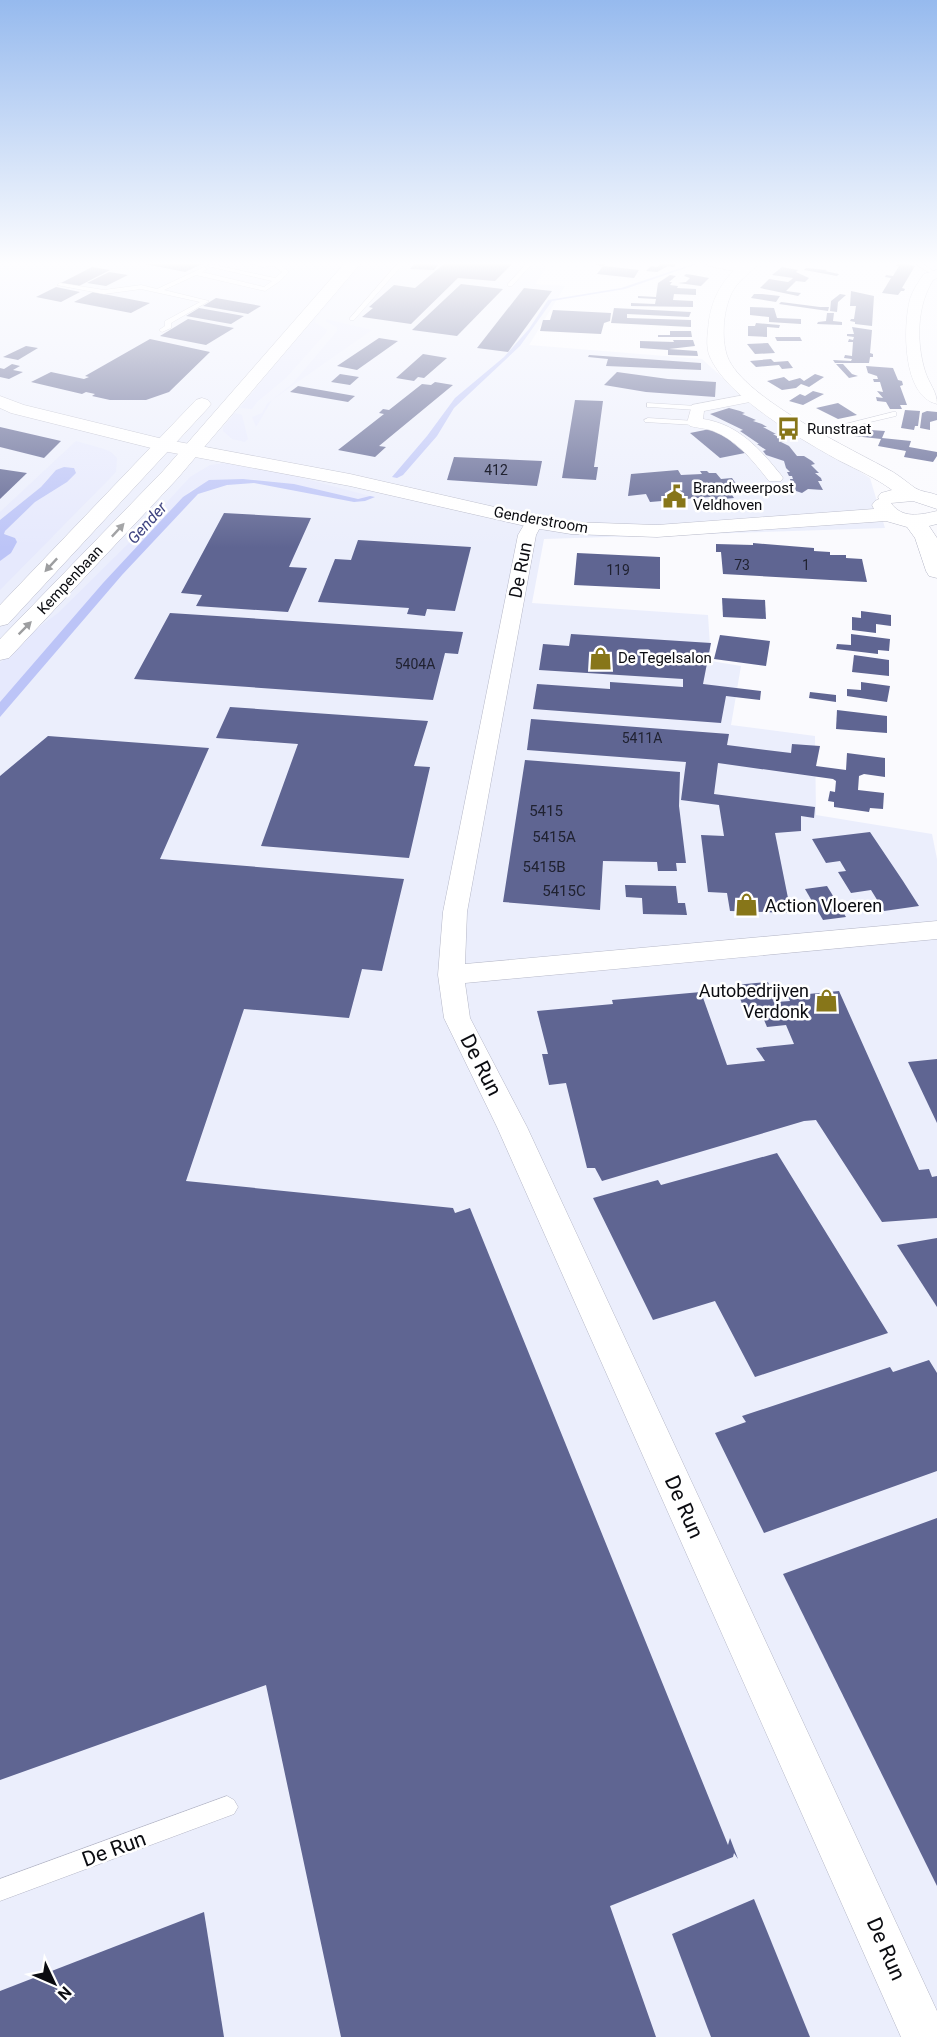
<svg xmlns="http://www.w3.org/2000/svg" width="937" height="2037" viewBox="0 0 937 2037" font-family="Roboto,sans-serif">
<style>
.built{fill:#ebeefc}
.green{fill:#e6e9fd}
.water{fill:#bcc4f7}
.building{fill:#5f6592}
.lines{fill:none;stroke-linecap:round;stroke-linejoin:round}
.service-casing{stroke:#b5b7c7;stroke-width:1}
.minor-casing{stroke:#b5b7c7;stroke-width:1}
.tertiary-casing{stroke:#b5b7c7;stroke-width:1}
.secondary-casing{stroke:#b5b7c7;stroke-width:1}
.service{fill:#fff;fill-rule:evenodd}
.minor{fill:#fff;fill-rule:evenodd}
.tertiary{fill:#fff;fill-rule:evenodd}
.secondary{fill:#fff;fill-rule:evenodd}
.oneway{fill:#9d9ea0}
.labels{text-anchor:middle;dominant-baseline:central;stroke-width:5;stroke-linejoin:round;paint-order:stroke}
.far-number-label{font-size:14px;fill:#202231}
.far-poi-label{font-size:15px;fill:#0b0c11;stroke:#fff;text-anchor:start}
.far-street-label{font-size:15px;fill:#0b0c11;stroke:#fff}
.number-label{font-size:15px;fill:#202231}
.far-water-label{font-size:16px;font-style:italic;fill:#3f4481;stroke:#fff}
.street-label{font-size:18px;fill:#0b0c11;stroke:#fff}
.poi-label{font-size:18px;fill:#0b0c11;stroke:#fff;text-anchor:start}
.near-street-label{font-size:21px;fill:#0b0c11;stroke:#fff}
</style>
<rect width="100%" height="100%" fill="#fafafe"/>
<path class="built" d="M0,263H549L535,284L565,286L529,345L702,359L752,404L870,478L885,528L544,539L532,603L708,615L711,661L741,666L731,725L815,736L816,815L932,834L937,859V2037H0Z"/>
<g class="green">
<path d="M359,263H366L316,318L315,322L327,330L326,333L286,378L257,402L252,409L240,408L326,300Z"/>
<path d="M326,319L372,330L272,400L256,427L252,417L262,413L267,404L293,383L337,331V327L326,322Z"/>
<path d="M235,413L242,415L248,439L245,442L232,439L223,431V427Z"/>
<path d="M76,441L104,449L111,452L117,458L116,472L0,590V561L11,553L15,538L3,533L35,502L73,476L76,473L73,467H64L48,478L41,487L0,520V512Z"/>
<path d="M233,462L253,465L370,496L358,499L294,484L250,479L217,480L191,490L103,583L0,702V663L32,632L58,613L135,537L190,477L210,465Z"/>
</g>
<g class="water">
<path d="M696,263H700L625,289L552,301L520,346L454,408L437,436L403,475L397,478L392,477L427,436L455,398L504,357L529,329L548,300L621,288Z"/>
<path d="M64,467L74,468L76,473L67,482L35,502L5,531L4,534L15,538L17,542L11,553L0,561V520L41,487L56,470Z"/>
<path d="M243,479L294,484L358,499L370,496L375,497L365,501L354,502L254,483L227,485L198,494L122,575L0,717V702L103,583L183,497L209,480Z"/>
</g>
<g class="building">
<path d="M140,263H204L185,272Z"/>
<path d="M415,263L438,265L434,270L410,269Z"/>
<path d="M445,263H513L495,281L458,278L411,324L362,317L373,308L369,307L394,285L415,288Z"/>
<path d="M598,263H606L604,266L639,270L634,278L597,274L603,266L596,265Z"/>
<path d="M663,263H677L674,267L668,266L657,272L646,271L651,266L657,267Z"/>
<path d="M898,263L915,266L902,288L905,289L904,291H901L898,295L882,293L891,278L885,277L886,275L893,276L899,266H896Z"/>
<path d="M92,267L110,270L79,286L61,283Z"/>
<path d="M782,267L798,270L796,272L809,278L805,282L796,281L786,291L801,293L798,296L760,288L769,279L788,282L791,280L793,278L772,275Z"/>
<path d="M806,268L827,270L825,271L839,274L837,276L804,270Z"/>
<path d="M109,272L128,275L106,286L87,283Z"/>
<path d="M686,274L693,275L709,278L701,286L678,283L686,282L690,278L684,276Z"/>
<path d="M670,275L676,276L669,282H672L670,285L678,286L677,288L696,289V295L674,294L673,300L693,301V307L631,306V303L655,304L656,299L638,298V296L656,297L658,283Z"/>
<path d="M461,284L503,289L457,336L412,330Z"/>
<path d="M56,287L80,292L61,302L36,297Z"/>
<path d="M524,288L552,291L508,352L477,348Z"/>
<path d="M851,291L874,296L872,326L855,324V322L850,321L851,319H854L856,306H850Z"/>
<path d="M93,292L150,303L131,313L74,302Z"/>
<path d="M754,294H762L780,296L776,302L751,298Z"/>
<path d="M840,294L846,295L838,302L837,312L830,311L831,301Z"/>
<path d="M216,298L261,306L248,314L203,306Z"/>
<path d="M781,302L820,307H829L828,311L779,304Z"/>
<path d="M750,307L774,308L777,318L801,319V324L769,322V317L750,315Z"/>
<path d="M199,308L244,316L231,324L186,316Z"/>
<path d="M614,308L691,312L689,317L627,314V318L691,320V327L611,323Z"/>
<path d="M553,310L611,313L610,321L604,323L601,334L540,331L543,320H550Z"/>
<path d="M827,313H834L833,321L842,322V325L817,324L818,322L826,321Z"/>
<path d="M188,319L234,328L206,345L160,336Z"/>
<path d="M756,323L780,325L779,328L767,327V337L748,336V326H755Z"/>
<path d="M852,327L872,330L870,353L873,354V357H870L869,363H835L833,360L851,361L852,359L844,358L845,355L852,356L853,342H848L849,339L853,340L854,337L847,336V334H854Z"/>
<path d="M670,331H691L692,337H658V335H670Z"/>
<path d="M775,337H800L802,341H777Z"/>
<path d="M379,338L398,341L357,370L337,366Z"/>
<path d="M150,339L210,352L169,392L146,400H110L92,396L95,394L86,392L82,394L31,382L51,372L84,379L89,377L85,376Z"/>
<path d="M673,340H693L695,346L669,349L697,351L698,356L668,355V350L640,348V341L674,342Z"/>
<path d="M768,343L775,353L755,354L747,344Z"/>
<path d="M26,346L38,348L18,360L3,357Z"/>
<path d="M423,354L447,358L424,378L418,377L414,381L396,378Z"/>
<path d="M589,355L701,363V370L606,366L608,359L588,357Z"/>
<path d="M771,359L774,362L788,361L793,368L782,369L779,365L756,367L750,361Z"/>
<path d="M12,364L20,366L13,370L23,372L9,379L0,377V368L4,369Z"/>
<path d="M836,364H843L852,374L858,376L849,378Z"/>
<path d="M866,366L893,368L898,380L902,381L903,385L900,386L907,405H900L902,409H890L886,402L877,401L876,397L883,398L877,391L883,392L880,382H874L873,379H878L877,376L868,373Z"/>
<path d="M617,372L668,379L716,382L715,397L646,392L604,385Z"/>
<path d="M340,374L359,377L350,385L331,382Z"/>
<path d="M815,374L824,377L809,387L801,384L796,388L782,390L767,381L784,377L789,381L800,378L804,381Z"/>
<path d="M435,382L453,385L379,446L386,447L375,457L338,450L384,414L379,413L383,409L389,410L422,384L431,385Z"/>
<path d="M298,386L355,396L348,402L290,392Z"/>
<path d="M813,391L824,394L803,405L789,401L800,394L805,396Z"/>
<path d="M575,400L603,401L594,467H598L596,480L562,478Z"/>
<path d="M838,403L857,415L838,419L816,408Z"/>
<path d="M729,408L740,411L745,413L742,414L756,420L753,421L762,424L767,427H763L776,434H773L785,441L781,442L789,446L797,456H804L812,461L815,464L811,465L819,473H815L821,478L822,481H818L823,490L808,489L802,493L796,491L794,483H791L790,479H793L792,476H789L787,472H790L786,468L784,461L766,455L763,451L766,450L757,444H759L740,431L743,430L710,414Z"/>
<path d="M905,410L920,411L918,426H915L914,430L901,428Z"/>
<path d="M927,411L937,412V420L930,422V430L920,428L922,413Z"/>
<path d="M0,427L61,441L44,458L0,447Z"/>
<path d="M715,428L745,453L720,458L690,433Z"/>
<path d="M857,429L885,431L882,438L911,441L909,447L937,452V456L933,462L904,457L906,451L878,446L881,439L854,436Z"/>
<path d="M454,457L542,461L537,486L447,480Z"/>
<path d="M0,469L27,473L0,499Z"/>
<path d="M678,470L681,475L702,474L700,471H707L709,473H716L721,479L732,478L739,488L728,489L734,498L712,500L710,497L650,502L646,494L628,496L631,474Z"/>
<path d="M224,513L311,518L289,567L307,568L288,612L196,606L202,595L181,593Z"/>
<path d="M358,540L471,547L455,611L427,609L425,616L407,614L409,608L318,602L335,559L351,560Z"/>
<path d="M753,543L814,548V551L830,552V555H846V558L862,559L867,582L723,574L721,552H716V544L753,545Z"/>
<path d="M577,553L660,557V589L574,585Z"/>
<path d="M722,598L765,600L766,619L723,617Z"/>
<path d="M861,611L891,615V626L876,624V633L852,630V617L861,618Z"/>
<path d="M170,613L463,632L458,654L445,653L433,700L134,679Z"/>
<path d="M571,634L711,643L703,684L761,691L760,700L726,696L721,723L533,709L537,684L610,689V682L683,687V679L539,670L543,644L569,646Z"/>
<path d="M851,634L890,639L889,651L878,650V654L836,649L837,644L851,645Z"/>
<path d="M720,635L770,641L766,666L714,659Z"/>
<path d="M854,655L889,660V676L852,672Z"/>
<path d="M861,682L890,686L887,702L847,696V689L861,690Z"/>
<path d="M810,692L836,695V702L809,698Z"/>
<path d="M230,707L428,721L414,766L430,767L409,858L261,846L298,744L216,738Z"/>
<path d="M837,710L887,716V733L836,729Z"/>
<path d="M531,719L729,734L727,745L791,753L792,744L820,746L816,766L846,770L847,753L885,758V777L864,774L859,776L858,790L884,793L883,809L870,808L869,812L834,807V802L828,801L830,791L835,792L836,781L833,779L718,763L714,794L815,807L814,818L801,816V831L775,833L791,913L730,911L727,893L708,892L701,835L724,836L719,805L681,800L686,762L527,750Z"/>
<path d="M48,736L209,748L160,859L404,879L382,971L362,969L349,1018L244,1009L186,1181L453,1208L455,1213L470,1208L728,1845L730,1838L738,1859L734,1853L733,1857L610,1906L656,2037H341L266,1685L0,1780V776Z"/>
<path d="M525,760L680,772L679,806L686,863H676L677,871H658L657,862L603,861L600,910L503,902Z"/>
<path d="M870,832L903,881L919,906L884,911L871,890L851,893L838,872L846,871L840,861L826,863L812,839Z"/>
<path d="M625,885L676,886L678,903H685L687,915L643,914L642,898L626,897Z"/>
<path d="M827,886L846,917L823,920L805,889Z"/>
<path d="M768,982L776,1002L790,1001L788,996L839,991L919,1170L929,1169L932,1177L937,1176V1218L882,1222L816,1120L804,1121L602,1181L595,1168H587L566,1083L549,1085L542,1054H548L537,1011L613,1004L612,1000L701,992L727,1065L765,1061L756,1048L794,1044L786,1025L767,1027L762,1015L747,1017L735,985Z"/>
<path d="M937,1059V1123L908,1062Z"/>
<path d="M777,1153L888,1333L755,1377L715,1301L653,1320L593,1198L658,1180L661,1185Z"/>
<path d="M937,1238V1307L897,1245Z"/>
<path d="M929,1360L937,1373V1471L764,1533L715,1433L746,1422L742,1416L890,1367L893,1372Z"/>
<path d="M937,1518V1886L783,1574Z"/>
<path d="M754,1899L810,2037H711L672,1934Z"/>
<path d="M204,1912L224,2037H0V1991Z"/>
</g>
<g class="lines">
<defs>
<g id="service">
<path d="M249,263H283L281,265L289,272L280,281L265,291L196,275L164,290L209,301L171,323V328L162,332L159,330L165,326V321L200,302L141,289L104,294L57,285L60,283L104,290L141,285L157,289L204,267L207,269L202,272L264,287L272,281L207,266L210,264L275,278L282,272L274,266L263,267Z"/>
<path d="M398,263H404L354,320H350V318Z"/>
<path d="M527,263H533L512,286H508V284Z"/>
<path d="M914,263H921L937,273V275H933Z"/>
<path d="M647,403L697,406L701,408L697,410L650,407H647Z"/>
<path d="M893,412H896V416L810,436L806,434Z"/>
<path d="M648,418L695,421L699,423L695,425L645,422L644,420Z"/>
<path d="M227,1796L234,1800L238,1807L234,1814L0,1901V1879Z"/>
</g>
<g id="minor">
<path d="M706,263H731L748,266L750,269L744,273L708,266Z"/>
<path d="M937,270V278L933,280C917,306 916,341 925,371C929,384 937,391 937,404C902,396 903,326 910,299C913,290 918,282 924,274Z"/>
<path d="M755,393L762,397L760,400L704,411L703,419C738,424 760,449 781,475L783,478L781,481H769C754,462 737,440 713,431C705,428 697,428 690,426L687,423L692,405Z"/>
<path d="M534,517L540,518L543,522L536,535L467,912L465,964L937,921V939L465,983L470,1018L527,1127L937,2011V2037H901L497,1127L444,1018L438,975L443,912L518,535L528,518Z"/>
</g>
<path id="tertiary" d="M742,263H759C752,271 743,277 736,286C724,302 721,333 726,352C735,395 856,451 893,472C901,477 908,483 915,488C921,492 930,492 937,495V509L913,501L891,503C902,519 920,515 937,511V524L929,526L937,538V578L929,576L926,571L915,538L907,527L886,521L657,537L571,534L534,528L350,486L163,451L11,413L0,408V396L24,405L163,439L350,474L534,516L571,522L657,525L874,509L872,505L875,501L879,499L878,497L881,493L892,490C876,478 858,470 840,461C802,440 727,397 710,357C705,346 708,332 709,320C713,296 723,279 742,263Z"/>
<g id="secondary">
<path d="M345,263H361L177,479L9,658L0,660V639L163,471Z"/>
<path d="M202,398L208,400L211,404L208,408L8,624L0,626V605L196,400Z"/>
</g>
</defs>
<use href="#service" class="service-casing"/>
<use href="#minor" class="minor-casing"/>
<use href="#tertiary" class="tertiary-casing"/>
<use href="#secondary" class="secondary-casing"/>
<use href="#service" class="service"/>
<use href="#minor" class="minor"/>
<use href="#tertiary" class="tertiary"/>
<use href="#secondary" class="secondary"/>
</g>
<defs><path id="oneway-solid" d="M-6-.8H1V-3.2L6.5 0L1 3.2V.8H-6Z" transform="scale(1.5)"/></defs>
<g class="oneway">
<use href="#oneway-solid" transform="translate(118 530) rotate(-47)"/>
<use href="#oneway-solid" transform="translate(51 565) rotate(133)"/>
<use href="#oneway-solid" transform="translate(25 628) rotate(-45)"/>
</g>
<linearGradient id="sky" x2="0" y2="1"><stop stop-color="#96baee"/><stop offset="0.48" stop-color="#fdfdff"/><stop offset="1" stop-color="#fdfdff" stop-opacity="0"/></linearGradient>
<rect width="937" height="548" fill="url(#sky)"/>
<defs>
<symbol id="bus-bare" viewBox="-9 -9 18 18"><path d="M-5-6H5V4H4V6H2V4H-2V6H-4V4H-5ZM-3.5-4V0h7V-4ZM-3.5 1.2v1.5H-2V1.2ZM2 1.2v1.5H3.5V1.2Z" fill="#877619" stroke="#fff" stroke-width="2.5" paint-order="stroke"/></symbol>
<symbol id="civic-bare" viewBox="-9 -9 18 18"><path d="M-.6-6.5H3V-4.5H.6V-3L4-1V1h2V6H-6V1h2V-1L-.6-3ZM-1.2 2.5V6h2.4V2.5Z" fill="#877619" stroke="#fff" stroke-width="2.5" paint-order="stroke"/></symbol>
<symbol id="shop-bare" viewBox="-9 -9 18 18"><path d="M-5-2.5h2.3a2.7 3.5 0 0 1 5.4 0H5L5.5 6h-11ZM-1.5-2.5h3a1.5 2.3 0 0 0-3 0Z" fill="#877619" stroke="#fff" stroke-width="2.5" paint-order="stroke"/></symbol>
</defs>
<g fill-rule="evenodd">
<use href="#bus-bare" x="772" y="412" width="33" height="33"/>
<use href="#civic-bare" x="658" y="480" width="33" height="33"/>
<use href="#shop-bare" x="584" y="642" width="33" height="33"/>
<use href="#shop-bare" x="730" y="888" width="33" height="33"/>
<use href="#shop-bare" x="810" y="984" width="33" height="33"/>
</g>
<g class="labels">
<g class="far-number-label">
<text x="496" y="470">412</text>
<text x="742" y="565">73</text>
<text x="806" y="565">1</text>
<text x="618" y="570">119</text>
<text x="415" y="664">5404A</text>
<text x="642" y="738">5411A</text>
</g>
<g class="far-poi-label">
<text x="807" y="429">Runstraat</text>
<text x="693" y="488">Brandweerpost<tspan x="693" dy="17">Veldhoven</tspan></text>
<text x="618" y="658">De Tegelsalon</text>
</g>
<g class="far-street-label">
<text transform="translate(541 520) rotate(10)">Genderstroom</text>
<text transform="translate(70 580) rotate(-47)">Kempenbaan</text>
</g>
<g class="number-label">
<text x="546" y="811">5415</text>
<text x="554" y="837">5415A</text>
<text x="544" y="867">5415B</text>
<text x="564" y="891">5415C</text>
</g>
<g class="far-water-label">
<text transform="translate(147 523) rotate(-48)">Gender</text>
</g>
<g class="street-label">
<text transform="translate(520 570) rotate(-79)">De Run</text>
</g>
<g class="poi-label">
<text x="765" y="905">Action Vloeren</text>
<text x="809" y="990" text-anchor="end">Autobedrijven<tspan x="809" dy="21">Verdonk</tspan></text>
</g>
<g class="near-street-label">
<text transform="translate(481 1065) rotate(63)">De Run</text>
<text transform="translate(684 1507) rotate(66)">De Run</text>
<text transform="translate(114 1849) rotate(-20)">De Run</text>
<text transform="translate(886 1949) rotate(66)">De Run</text>
</g>
</g>
<g transform="translate(54 1983) rotate(134)" stroke="#ffffff" stroke-width="4.5" paint-order="stroke">
<path d="M0-4.5L10 22L0 15L-10 22Z" fill="#0b0c11"/>
<text y="-9" font-size="16" font-weight="bold" text-anchor="middle" fill="#0b0c11">N</text>
</g>
</svg>
